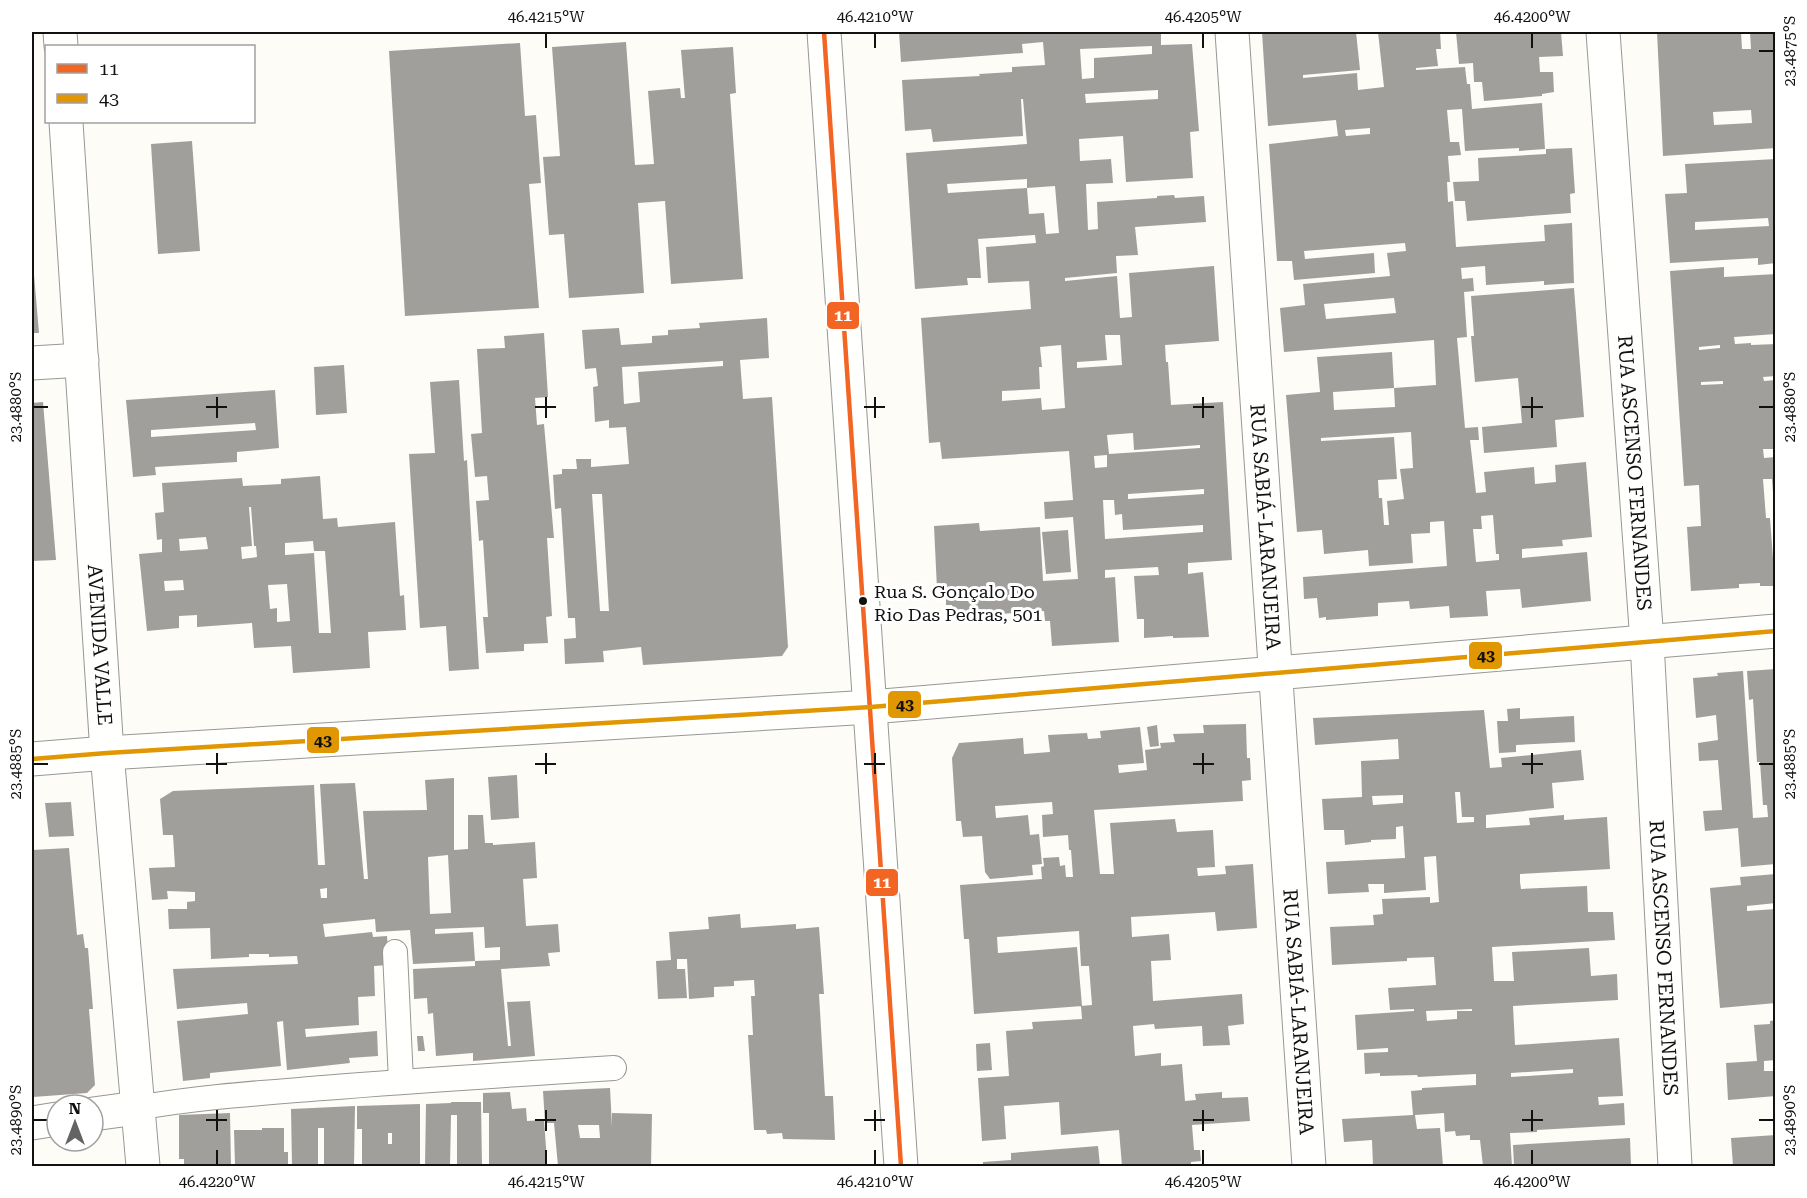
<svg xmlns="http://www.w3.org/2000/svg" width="1807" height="1198" viewBox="0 0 1807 1198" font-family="'Roboto Serif',serif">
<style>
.building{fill:#a19f9c;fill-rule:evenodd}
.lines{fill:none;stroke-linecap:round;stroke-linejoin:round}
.service-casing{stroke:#979795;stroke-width:26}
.minor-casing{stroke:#979795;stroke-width:35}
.service{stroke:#fffffe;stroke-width:24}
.minor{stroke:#fffffe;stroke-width:33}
.bus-1-casing{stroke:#fff;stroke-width:9}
.bus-2-casing{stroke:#fff;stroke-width:9}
.bus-1{stroke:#f26522;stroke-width:4.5}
.bus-2{stroke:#e09702;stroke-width:4.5}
.ticks{fill:none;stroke:#111;stroke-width:2}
.bus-dot{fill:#111;stroke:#fff;stroke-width:2}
.labels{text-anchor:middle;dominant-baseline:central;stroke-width:6;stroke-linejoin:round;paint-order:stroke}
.bus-label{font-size:18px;fill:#111;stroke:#fff;text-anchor:start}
.street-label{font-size:20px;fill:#111;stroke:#fff}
.line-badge{stroke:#fff;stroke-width:2}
.badge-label{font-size:16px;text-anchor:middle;font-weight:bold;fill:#fff}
.pale-badge-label{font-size:16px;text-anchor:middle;font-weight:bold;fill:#111}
.neatline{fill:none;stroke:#111;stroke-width:2}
.ticks-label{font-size:15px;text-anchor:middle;fill:#111}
</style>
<rect width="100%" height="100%" fill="#fdfcf7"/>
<g class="building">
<path d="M899,32H1161V45L1192,44L1199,131L1190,132L1193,178L1126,182L1123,136L1079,139L1080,161L1111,159L1113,183L1086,184L1088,230L1098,229L1097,202L1157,198V196L1174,195L1175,198L1204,196L1206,222L1135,227L1138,255L1116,256L1117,273L1065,278V281L1117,276L1120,318L1132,317L1129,273L1214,266L1219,341L1165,345L1166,362H1168L1171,405L1223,402L1232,560L1188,563V574L1203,572L1209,637L1173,638V636L1144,638V619H1137L1134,576L1159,575L1158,567L1105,570V578L1115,577L1119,642L1052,646L1050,621H1045L1044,611L954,617L952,605H946V588L937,589L934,526L979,523L980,531L1040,527L1043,581L1078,579L1073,517L1045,519L1044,502L1073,500L1069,451L942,459L940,442L929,443L921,318L1031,309L1029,281L988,283L986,247L1036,243L1035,235L978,239L981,278H967L968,285L915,289L906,153L1027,144L1023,99H1021L1023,136L933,142L931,129L905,131L902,80L980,76L979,74L1012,72V67L1045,65L1043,42L1022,44L1023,53L901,62ZM1152,46V54L1094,58V78L1082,79L1080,49ZM1158,90V99L1086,103L1085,94ZM1027,179V188L1055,186L1059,233L1046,234L1044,213L1029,214L1027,188L948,193L947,184ZM1105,335H1120L1122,365L1077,368V362L1107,360ZM1061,345L1065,408L1042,410L1041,398L1002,401V391L1040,389L1039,367H1042L1040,347ZM1133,433L1134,450L1200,445V448L1109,454L1107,435ZM1107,455V467L1095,468L1094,456ZM1204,489V494L1128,499V494ZM1103,500H1114L1115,515L1122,514L1123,530L1203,525V532L1105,539Z"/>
<path d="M1262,32H1356L1360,70L1303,75V78L1357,73L1358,90L1384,87L1378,32H1440L1441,49H1436L1438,66L1416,68V70L1465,67L1467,84H1470L1472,109L1542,103L1545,149L1519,151V148L1465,151L1462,109L1447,110L1450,142H1459L1461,155L1448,156L1450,182H1447L1448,202L1453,201L1456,247L1545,241L1544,225L1572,223L1574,283L1544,285V281L1486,285L1485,266L1461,268L1462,279L1473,278L1474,291L1464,292L1467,337L1457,338L1465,428L1478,427L1479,440H1470L1476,493L1486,492L1484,472L1534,467L1535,484L1556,482L1555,465L1586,462L1592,537L1562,540L1563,546L1522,549V558L1587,552L1591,601L1522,608L1520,589L1486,591L1488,616L1450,618L1449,606L1410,609L1409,601L1378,603V616L1326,620V617L1319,618L1317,598L1304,599L1303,577L1447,566L1444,521L1430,522V533L1411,534L1413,563L1369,566L1368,550L1324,554L1322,530L1297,532L1286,395L1320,392L1317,357L1392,352L1394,388L1333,392L1334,410L1395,407L1394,388L1436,385L1434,340L1284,352L1280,308L1305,305L1303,284L1390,276L1387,253L1406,251L1405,243L1304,251L1305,259L1374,253L1375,273L1294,280L1292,261H1277L1269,144L1338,136L1336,120L1268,126ZM1370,128V134L1346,136L1345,130ZM1394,298L1396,313L1326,319L1324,304ZM1411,432L1413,468L1400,469L1404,499L1387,501L1389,525H1384L1382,498H1379L1378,480L1397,479L1394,437L1321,441V438ZM1493,515L1496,554H1499V560L1476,562L1473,529H1482L1481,516Z"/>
<path d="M1456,32H1561L1563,56L1539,57L1540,72H1553L1554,92L1542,94V96L1484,101L1482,82H1474L1473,63L1459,64Z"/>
<path d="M1657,32H1741L1742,49H1751L1750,32H1776V148L1663,156ZM1751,110L1752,123L1714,125L1713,112Z"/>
<path d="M626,42L635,165L654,164L648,91L680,88L681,98H685L681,50L733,47L736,93L730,94L743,279L671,284L665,201L638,203L644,293L569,298L564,234L549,235L543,157L560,156L552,47Z"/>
<path d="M520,43L525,116L536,115L541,183L529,184L539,308L405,316L389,51Z"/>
<path d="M192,141L200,251L158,254L151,144Z"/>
<path d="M1572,148L1575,193L1570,194L1571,213L1467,221L1465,201H1455L1453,182L1479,181L1478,158L1546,154V149Z"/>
<path d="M1776,159V263L1758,265V258L1670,263L1665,194L1687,193L1685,164ZM1768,218L1769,226L1695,230V222Z"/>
<path d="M32,263H33L39,333H32Z"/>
<path d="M1724,267V277L1776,274V334L1734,337L1735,344L1751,343V345L1776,344V376L1763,377L1764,381L1776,380V449H1763L1764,458L1776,457V506H1774L1772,479H1763L1766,518H1770L1775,586H1760V583L1739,584V588L1691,591L1687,527L1701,526L1699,485L1684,486L1670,271ZM1720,345V348L1699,350V347ZM1723,381V384L1701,385V382Z"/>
<path d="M1574,288L1584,417L1555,420L1557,447L1484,453L1482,427L1522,423L1518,378L1475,382L1471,336H1474L1471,296Z"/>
<path d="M767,318L769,358L740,360L743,399L772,397L788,647L782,656L643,665L641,647L603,651L604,662L565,664L564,639L576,638L575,618H568L561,508L555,509L553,475L562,474V469H577L576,459H591V467L629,464L626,427L609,428V420L595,422L593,387L598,386L596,368L585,369L582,330L619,328L621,345L652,343V336L668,335V330L700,328L699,323ZM723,361V366L638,372L640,402L624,404L622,367ZM592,494H602L609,611H600Z"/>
<path d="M544,333L548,397L535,398L537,425L544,424L554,538H547L552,616L546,617L548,643L524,644V651L486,653L483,617H488L483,540L479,541L476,501L489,500L487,476L475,477L471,434L482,433L477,349L505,348L504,336Z"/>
<path d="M344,365L347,413L316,415L314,367Z"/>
<path d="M459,380L464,461L467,460L479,669L449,671L446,626L420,628L409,454L435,453L430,382Z"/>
<path d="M275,390L279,448L237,452V462L155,467L156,475L133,477L126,400ZM255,423L256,430L151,437V430Z"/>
<path d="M43,402L56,560L32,561V403Z"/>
<path d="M320,476L323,519L337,518L338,527L395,522L400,596L404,595L406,630L368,632L370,668L293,673L291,646L254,648L252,623L197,627V615L179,616V628L147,631L139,554L162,552V539L157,540L155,513L164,512L162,483L242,478L243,486L281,484V479ZM249,507H251L254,546H256L257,557L242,559L241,547L252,546ZM206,537L208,549L180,551L179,539ZM313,541L314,551H325L331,633H319L314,553L285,555V543ZM183,580L184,590L165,591L164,581ZM287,584L290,621L277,622V608L270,609L268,585Z"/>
<path d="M1068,530L1071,572L1046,574L1042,532Z"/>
<path d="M1776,669V864L1741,867L1738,828L1705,831L1703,811L1722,810L1718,760L1699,761L1698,743L1718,740L1716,715L1696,718L1693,678L1718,676L1717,673L1743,671L1753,818L1768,817L1767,805H1763L1760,762H1757L1753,699L1749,700L1747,671Z"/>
<path d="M1520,708V719L1574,716L1575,742L1516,745V752L1499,753L1497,721H1508L1507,709Z"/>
<path d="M1484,710L1490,768L1502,767L1501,758L1581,750L1584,780L1552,783L1554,808L1486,815V828L1530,825L1529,818L1564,815V820L1607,817L1610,869L1520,874V882L1521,889L1587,886L1588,912H1613L1615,940L1492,947L1494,981H1514L1512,952L1589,948L1591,976L1617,974L1618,1000L1513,1006L1515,1045L1619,1038L1623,1096L1598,1097L1599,1105L1624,1103L1625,1125L1537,1130V1132L1510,1133L1512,1166H1483L1480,1140H1470V1135L1456,1136L1455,1131L1445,1132L1444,1113L1415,1115L1417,1129L1440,1128L1443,1166H1373L1372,1140L1344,1142L1342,1119L1413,1115L1411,1091L1422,1090V1088L1476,1085V1074L1418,1077L1417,1075L1380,1076V1073L1365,1074L1364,1053L1388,1052V1048L1357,1050L1355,1015L1414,1011V1009L1390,1010L1388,988L1436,985L1434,957L1407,958V961L1332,965L1330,927L1374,925L1373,915L1383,914L1382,899L1430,897V903L1439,902L1436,856L1424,857L1426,890L1384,893V884H1368L1369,892L1328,894L1326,862L1405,858L1403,826L1396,827V839L1371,840V842L1345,845L1344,830H1324L1322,799L1362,797L1361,761L1399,759L1398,739L1315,745L1313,718ZM1455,792H1460L1462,817H1474V822L1457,823ZM1403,795V803L1373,805L1372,796ZM1472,1009V1011H1457V1019L1427,1021L1426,1011ZM1573,1069V1073L1511,1077V1073Z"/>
<path d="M1246,724L1247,758H1250L1251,780L1242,781L1243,801L1094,810L1100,874H1114L1110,823L1175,819L1177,832L1213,830L1215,867L1197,868L1198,876L1226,874L1225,866L1253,864L1257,928L1217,931L1215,912L1131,917L1132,937L1169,934L1171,960L1151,961L1153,1001L1242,994L1244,1024L1228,1026L1230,1045L1203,1046L1202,1026L1155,1029L1154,1024L1133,1026L1135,1056L1161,1053V1066L1182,1064L1185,1101L1196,1100L1195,1094L1222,1092V1098L1248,1097L1250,1121L1192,1125L1194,1150H1200L1201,1161L1191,1162V1166H1122L1119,1130L1061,1135L1059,1102L1004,1106L1006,1139L982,1141L978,1078L1009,1076L1006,1031L1033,1029L1032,1022L1082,1019L1081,1006L1092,1005L1089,966H1081L1079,931L997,937L998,953L1077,947L1082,1006L974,1014L969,939H964L960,885L1042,879L1041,867L1044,866L1043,858L1059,857L1060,866L1065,865L1066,877H1073L1071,850H1069L1068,835L1043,837L1042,815L1053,814L1052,802L995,806L996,818L1028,815L1030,835L1039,834L1042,864L1032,865L1033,875L990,879L985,872L982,836L963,837L961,821H956L952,758L959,743L1023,738L1024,754L1050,752L1048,735L1087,733L1088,739L1101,738L1100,731L1140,727L1144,763L1118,765L1119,773L1147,770L1145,750L1161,748L1160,743L1175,742L1173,734L1204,733L1203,725Z"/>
<path d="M1157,725L1159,746L1150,747L1147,727Z"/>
<path d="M517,775L519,818L491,820L488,777Z"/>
<path d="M454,778V850L468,849V815H483L485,843H493V845L535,842L537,878L523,879L526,926L558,924L560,952L548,953L550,966L501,969L508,1046H511L507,1002L530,1001L535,1056L473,1061V1053L436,1056L433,1013L428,1014L427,998L414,999L413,969L475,966V961L413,964L410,930L376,932L375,919L323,924L325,937L372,932L373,937L387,936L389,965L374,966L375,996L358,997L359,1025L305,1029L306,1037L377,1031L378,1056L349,1058L350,1063L287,1070L283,1021L277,1022L281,1066L210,1073V1078L183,1081L177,1021L248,1014L247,1003L177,1009L173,969L298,964L297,956L269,957V954H249V957L211,959L210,928L169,929L168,909H187V902L195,901V892L167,891L168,899L152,900L149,868L175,867L173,835H163L160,799L173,791L314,785L318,865H325L320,784L355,783L364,879H368L363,811L427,810L425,780ZM448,855L451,913L430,914L428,857ZM327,888V898H321L320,889ZM484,927L485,948L500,947V960L475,961L473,932L435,934V929Z"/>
<path d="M71,802L74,836L49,837L45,803Z"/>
<path d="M69,848L77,935L83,934L85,948H88L93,1009H89L95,1085L87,1093L33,1097L32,1075V850Z"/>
<path d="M1776,874V903L1747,906V911L1776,909V1003L1720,1008L1710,888L1741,885L1740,877Z"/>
<path d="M740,914L741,928L796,924V929L819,927L824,994H819L825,1096H833L835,1140L783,1139L782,1133L767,1134L766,1130H754L748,1035H753L751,996H755L754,980L734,981V986L714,987V997L689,999L687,959H677V969H685L687,998L658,999L656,961L671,960L669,932L709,929L708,917Z"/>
<path d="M1776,1020V1060L1764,1061V1071H1776V1096L1728,1100L1726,1063L1757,1061L1754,1025L1770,1024V1021Z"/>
<path d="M417,1036H423L425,1051H418Z"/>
<path d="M990,1043L992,1070L977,1071L976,1044Z"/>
<path d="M610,1088L612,1127V1113L652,1114L651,1166H558L554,1123H545L543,1091ZM578,1125H599L600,1138H580Z"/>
<path d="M510,1092L512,1109L526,1108L527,1121L544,1120L547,1161H545L546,1166H489V1113H483V1093Z"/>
<path d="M451,1102H481L482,1166H457V1115H451L450,1166H425L426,1104L451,1103Z"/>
<path d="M420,1104V1166H362V1129H357V1106ZM388,1133H392V1144H388Z"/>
<path d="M355,1106L354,1166H324V1128H318V1166H292L291,1109Z"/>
<path d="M230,1113L231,1166H184V1159H179V1115Z"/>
<path d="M262,1128H284V1152H288V1166H235L234,1130H262Z"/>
<path d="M1776,1135V1166H1733L1731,1138Z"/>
<path d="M1630,1138L1631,1166H1514L1513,1145Z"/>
<path d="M1098,1146L1100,1166H983V1162L1011,1160V1153Z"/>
</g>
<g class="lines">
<defs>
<g id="service">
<path d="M395,952L401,1081"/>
<path d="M137,1108C199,1097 261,1093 323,1088C420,1080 517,1074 614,1068"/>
</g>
<g id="minor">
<path d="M60,32L61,46"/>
<path d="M824,32L901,1166"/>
<path id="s1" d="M1232,32L1309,1166"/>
<path id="s2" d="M1603,32L1647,642L1675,1166"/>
<path id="s3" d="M66,122L107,753L143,1166"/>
<path d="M32,363L82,360"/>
<path d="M32,759L107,753L871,707L1776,631"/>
<path d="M93,1114L137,1108"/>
<path d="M32,1123L57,1119"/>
</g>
</defs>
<use href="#service" class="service-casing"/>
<use href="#minor" class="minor-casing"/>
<use href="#service" class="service"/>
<use href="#minor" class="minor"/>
<defs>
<path id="bus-1" d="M824,32L901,1166"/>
<path id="bus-2" d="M32,759L107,753L871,707L1776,631"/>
</defs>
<use href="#bus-1" class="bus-1-casing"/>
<use href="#bus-2" class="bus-2-casing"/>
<use href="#bus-1" class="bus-1"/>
<use href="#bus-2" class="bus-2"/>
</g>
<path class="ticks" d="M546,33V48M875,33V48M1203,33V48M1532,33V48M1759,51H1774M217,397V418M546,397V418M875,397V418M1203,397V418M1532,397V418M33,407H48M206,407H227M535,407H556M864,407H885M1193,407H1214M1522,407H1543M1759,407H1774M217,753V774M546,753V774M875,753V774M1203,753V774M1532,753V774M33,764H48M206,764H227M535,764H556M864,764H885M1193,764H1214M1522,764H1543M1759,764H1774M217,1110V1131M546,1110V1131M875,1110V1131M1203,1110V1131M1532,1110V1131M33,1120H48M206,1120H227M535,1120H556M864,1120H885M1193,1120H1214M1522,1120H1543M1759,1120H1774M217,1150V1165M546,1150V1165M875,1150V1165M1203,1150V1165M1532,1150V1165"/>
<circle class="bus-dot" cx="863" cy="601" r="5"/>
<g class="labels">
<g class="bus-label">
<text x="874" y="591">Rua S. Gonçalo Do<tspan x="874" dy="23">Rio Das Pedras, 501</tspan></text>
</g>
<g class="street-label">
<text stroke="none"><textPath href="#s2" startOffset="442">RUA ASCENSO FERNANDES</textPath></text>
<text stroke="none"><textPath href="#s1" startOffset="496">RUA SABIÁ-LARANJEIRA</textPath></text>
<text stroke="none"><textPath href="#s3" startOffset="524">AVENIDA VALLE</textPath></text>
<text stroke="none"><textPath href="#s2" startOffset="928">RUA ASCENSO FERNANDES</textPath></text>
<text stroke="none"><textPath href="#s1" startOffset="982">RUA SABIÁ-LARANJEIRA</textPath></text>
</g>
</g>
<g class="line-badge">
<rect x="826" y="301" width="34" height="29" rx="6" fill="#f26522"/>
<rect x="1468" y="641" width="35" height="29" rx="6" fill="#e09702"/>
<rect x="887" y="690" width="35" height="29" rx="6" fill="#e09702"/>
<rect x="306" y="726" width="34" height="28" rx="6" fill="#e09702"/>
<rect x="865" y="868" width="34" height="29" rx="6" fill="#f26522"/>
</g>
<g class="badge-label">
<text x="843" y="321">11</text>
<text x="882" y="888">11</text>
</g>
<g class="pale-badge-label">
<text x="1486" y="661">43</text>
<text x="905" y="710">43</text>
<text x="323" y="746">43</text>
</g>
<rect width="1807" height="1198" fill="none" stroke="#ffffff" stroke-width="66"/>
<rect x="45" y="45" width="210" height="78" fill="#ffffff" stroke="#a0a0a0" stroke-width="1.5"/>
<rect x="57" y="64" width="30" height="9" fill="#f26522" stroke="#a0a0a0" stroke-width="1.5"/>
<text x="99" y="75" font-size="18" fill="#111111">11</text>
<rect x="57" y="94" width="30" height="9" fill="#e09702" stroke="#a0a0a0" stroke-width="1.5"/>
<text x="99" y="105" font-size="18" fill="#111111">43</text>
<g transform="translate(75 1123)"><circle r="28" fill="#ffffff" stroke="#a0a0a0" stroke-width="1.5"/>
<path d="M0-4.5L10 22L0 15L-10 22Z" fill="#646362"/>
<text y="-9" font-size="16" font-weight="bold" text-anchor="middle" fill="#111111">N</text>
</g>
<rect x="33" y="33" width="1741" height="1132" class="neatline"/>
<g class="ticks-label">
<text x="546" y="22">46.4215°W</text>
<text x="875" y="22">46.4210°W</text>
<text x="1203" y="22">46.4205°W</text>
<text x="1532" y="22">46.4200°W</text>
<text transform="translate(1790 51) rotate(-90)" y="5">23.4875°S</text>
<text transform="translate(16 407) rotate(-90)" y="5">23.4880°S</text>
<text transform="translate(1790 407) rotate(-90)" y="5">23.4880°S</text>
<text transform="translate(16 764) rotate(-90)" y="5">23.4885°S</text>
<text transform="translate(1790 764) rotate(-90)" y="5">23.4885°S</text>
<text transform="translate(16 1120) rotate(-90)" y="5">23.4890°S</text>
<text transform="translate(1790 1120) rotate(-90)" y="5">23.4890°S</text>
<text x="217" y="1187">46.4220°W</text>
<text x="546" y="1187">46.4215°W</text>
<text x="875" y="1187">46.4210°W</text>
<text x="1203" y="1187">46.4205°W</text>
<text x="1532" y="1187">46.4200°W</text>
</g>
</svg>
